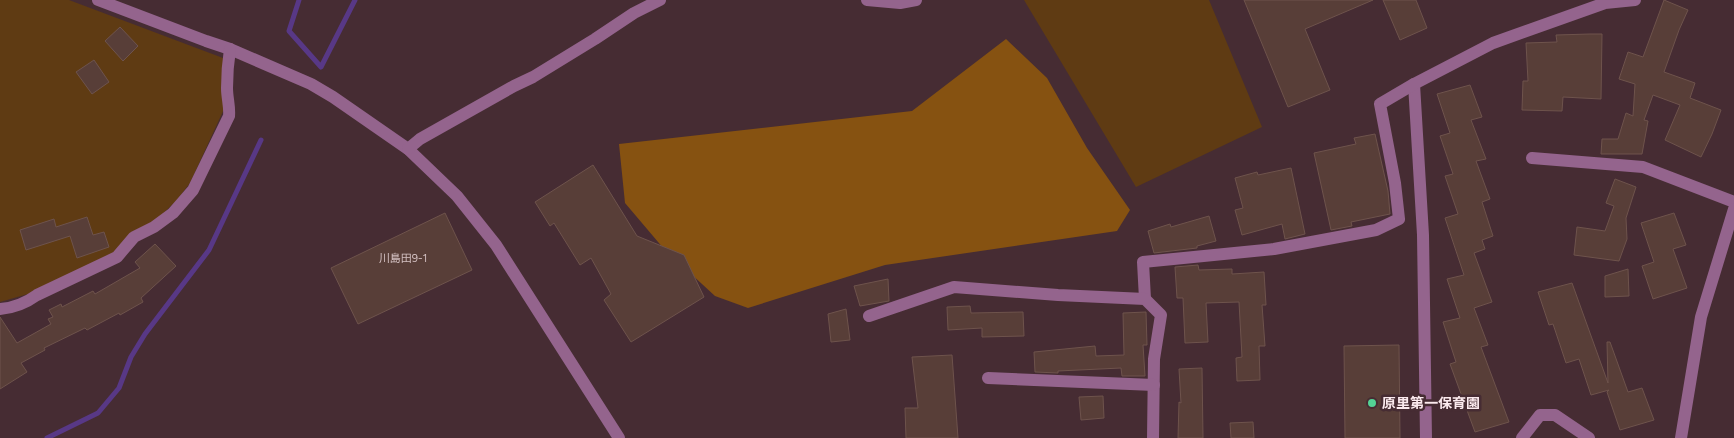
<svg xmlns="http://www.w3.org/2000/svg" width="1734" height="438" viewBox="0 0 1734 438" font-family="Figtree,'Noto Sans JP',sans-serif">
<style>
.green{fill:#5f3b13}
.forest{fill:#865211}
.lines{fill:none;stroke-linecap:round;stroke-linejoin:round}
.stream{stroke:#583886;stroke-width:5}
.building{fill:#583e38;stroke:#6e534c}
.minor{stroke:#94648d;stroke-width:12}
.poi-dot{fill:#54d395;stroke:#462c33;stroke-width:2}
.labels{text-anchor:middle;dominant-baseline:central;stroke-width:5;stroke-linejoin:round;paint-order:stroke}
.number-label{font-size:11px;fill:#d2bfc0}
.poi-label{font-size:14px;font-weight:bold;fill:#fbeaee;stroke:#462c33;text-anchor:start}
</style>
<rect width="100%" height="100%" fill="#462c33"/>
<g class="green">
<path d="M0,0H69L223,58L224,109L190,183L176,201L151,225L114,255L28,294L0,302Z"/>
<path d="M1024,0H1209L1262,127L1136,187Z"/>
</g>
<path class="forest" d="M1006,39L1047,78L1087,148L1130,210L1117,231L885,265L748,308L715,296L664,249L625,203L619,144L912,111Z"/>
<g class="lines">
<g class="stream">
<path d="M299,0L289,31L321,67L355,0"/>
<path d="M47,438L98,413L119,388L131,357L145,334L209,250L261,140"/>
</g>
</g>
<g class="building">
<path d="M1244,0H1373L1305,29L1330,90L1288,107Z"/>
<path d="M1383,0H1416L1427,28L1400,40Z"/>
<path d="M1664,0L1688,10L1679,30L1664,72L1695,83L1690,98L1721,110L1712,134L1701,157L1665,140L1680,105L1653,95L1644,120L1648,121L1642,154H1601L1602,139H1618L1626,113L1633,116L1635,84L1619,79L1628,52L1643,57Z"/>
<path d="M120,27L138,46L123,61L105,41Z"/>
<path d="M1590,34H1602L1601,99L1563,97L1562,111L1522,110L1523,81H1528L1526,43L1557,42L1556,35Z"/>
<path d="M94,60L109,82L92,94L76,72Z"/>
<path d="M1470,85L1482,117L1471,120L1486,159L1476,161L1490,199L1482,202L1493,236L1482,240L1485,249L1474,253L1492,302L1474,308L1488,345L1481,347L1509,422L1475,432L1450,364L1456,362L1443,322L1460,318L1447,279L1464,275L1445,218L1458,214L1445,176L1453,174L1440,136L1450,133L1437,94Z"/>
<path d="M1375,134L1388,191L1390,214L1351,222L1352,226L1331,230L1314,153L1356,144L1354,138Z"/>
<path d="M593,165L637,236L684,255L704,297L631,342L604,300L611,294L591,258L580,265L554,223L550,226L535,202Z"/>
<path d="M1291,168L1305,234L1285,239L1282,224L1242,235L1235,210L1243,208L1235,178L1257,172L1258,175Z"/>
<path d="M1615,179L1636,187L1626,218L1627,239L1619,261L1574,255L1577,227L1605,231L1614,206L1606,203Z"/>
<path d="M445,213L472,270L358,324L331,268Z"/>
<path d="M1674,213L1686,245L1673,249L1687,288L1653,299L1642,266L1654,262L1641,223Z"/>
<path d="M1209,216L1216,241L1197,246V248L1154,253L1148,231L1170,224L1171,227Z"/>
<path d="M87,217L93,235L104,232L109,247L77,258L70,236L26,250L20,230L54,219L56,227Z"/>
<path d="M155,244L176,266L141,298L143,302L120,315L119,313L87,330L85,328L44,348L45,350L21,363L27,372L0,389V317L17,343L51,324L48,319L53,317L49,310L61,304L62,307L93,291L95,294L140,268L135,262Z"/>
<path d="M1198,265L1199,270L1232,269V274L1264,272L1266,305H1262L1265,346H1259L1260,380L1237,381L1236,358L1242,357L1239,302L1206,303L1208,342L1185,343L1183,298H1177L1175,267Z"/>
<path d="M1628,269L1629,296L1605,297V276Z"/>
<path d="M888,279L889,301L860,306L854,286Z"/>
<path d="M1572,283L1608,383L1607,342H1610L1628,392L1642,388L1654,420L1620,430L1607,392L1609,390L1591,395L1579,359L1566,363L1553,324L1549,325L1538,292Z"/>
<path d="M970,306L971,313L1023,312L1024,336L982,337V328L948,330L947,307Z"/>
<path d="M846,309L850,340L831,342L828,314Z"/>
<path d="M1146,312L1147,345H1143L1145,376H1122L1121,368L1058,371V373L1035,372L1034,352L1095,346L1096,356L1124,355L1123,313Z"/>
<path d="M1399,345L1400,438H1345L1344,346Z"/>
<path d="M952,355L958,438H906L905,408H918L912,357Z"/>
<path d="M1202,368L1203,438H1178L1179,402L1181,403L1179,369Z"/>
<path d="M1103,396L1104,418L1081,420L1079,397Z"/>
<path d="M1253,422L1254,438H1231L1230,423Z"/>
</g>
<g class="lines">
<g class="minor">
<path d="M98,0L206,41L230,49L311,84L333,97L408,149L457,196L496,245L619,438"/>
<path d="M867,0L900,3L916,0"/>
<path d="M1414,84L1423,235L1426,438"/>
<path d="M408,149L420,139L514,86L533,77L595,39L634,13L660,0"/>
<path d="M1532,158L1643,167L1734,202"/>
<path d="M1145,299L1143,262L1274,249L1376,230L1399,219L1395,183L1380,104L1414,84L1493,43L1605,3L1635,0"/>
<path d="M0,309C14,308 26,303 37,295L117,257L134,237L154,227L173,213L193,190L229,116C230,107 227,98 227,88C227,75 228,62 230,49"/>
<path d="M869,316L954,287L1058,295L1145,299L1161,315L1154,359L1153,438"/>
<path d="M988,378L1154,385"/>
<path d="M1522,438L1540,415H1555L1589,438"/>
<path d="M1681,438L1701,317L1734,209"/>
</g>
</g>
<circle class="poi-dot" cx="1372" cy="403" r="5"/>
<g class="labels">
<g class="number-label">
<text x="403" y="258">川島田9-1</text>
</g>
<g class="poi-label">
<text x="1382" y="403">原里第一保育園</text>
</g>
</g>
</svg>
